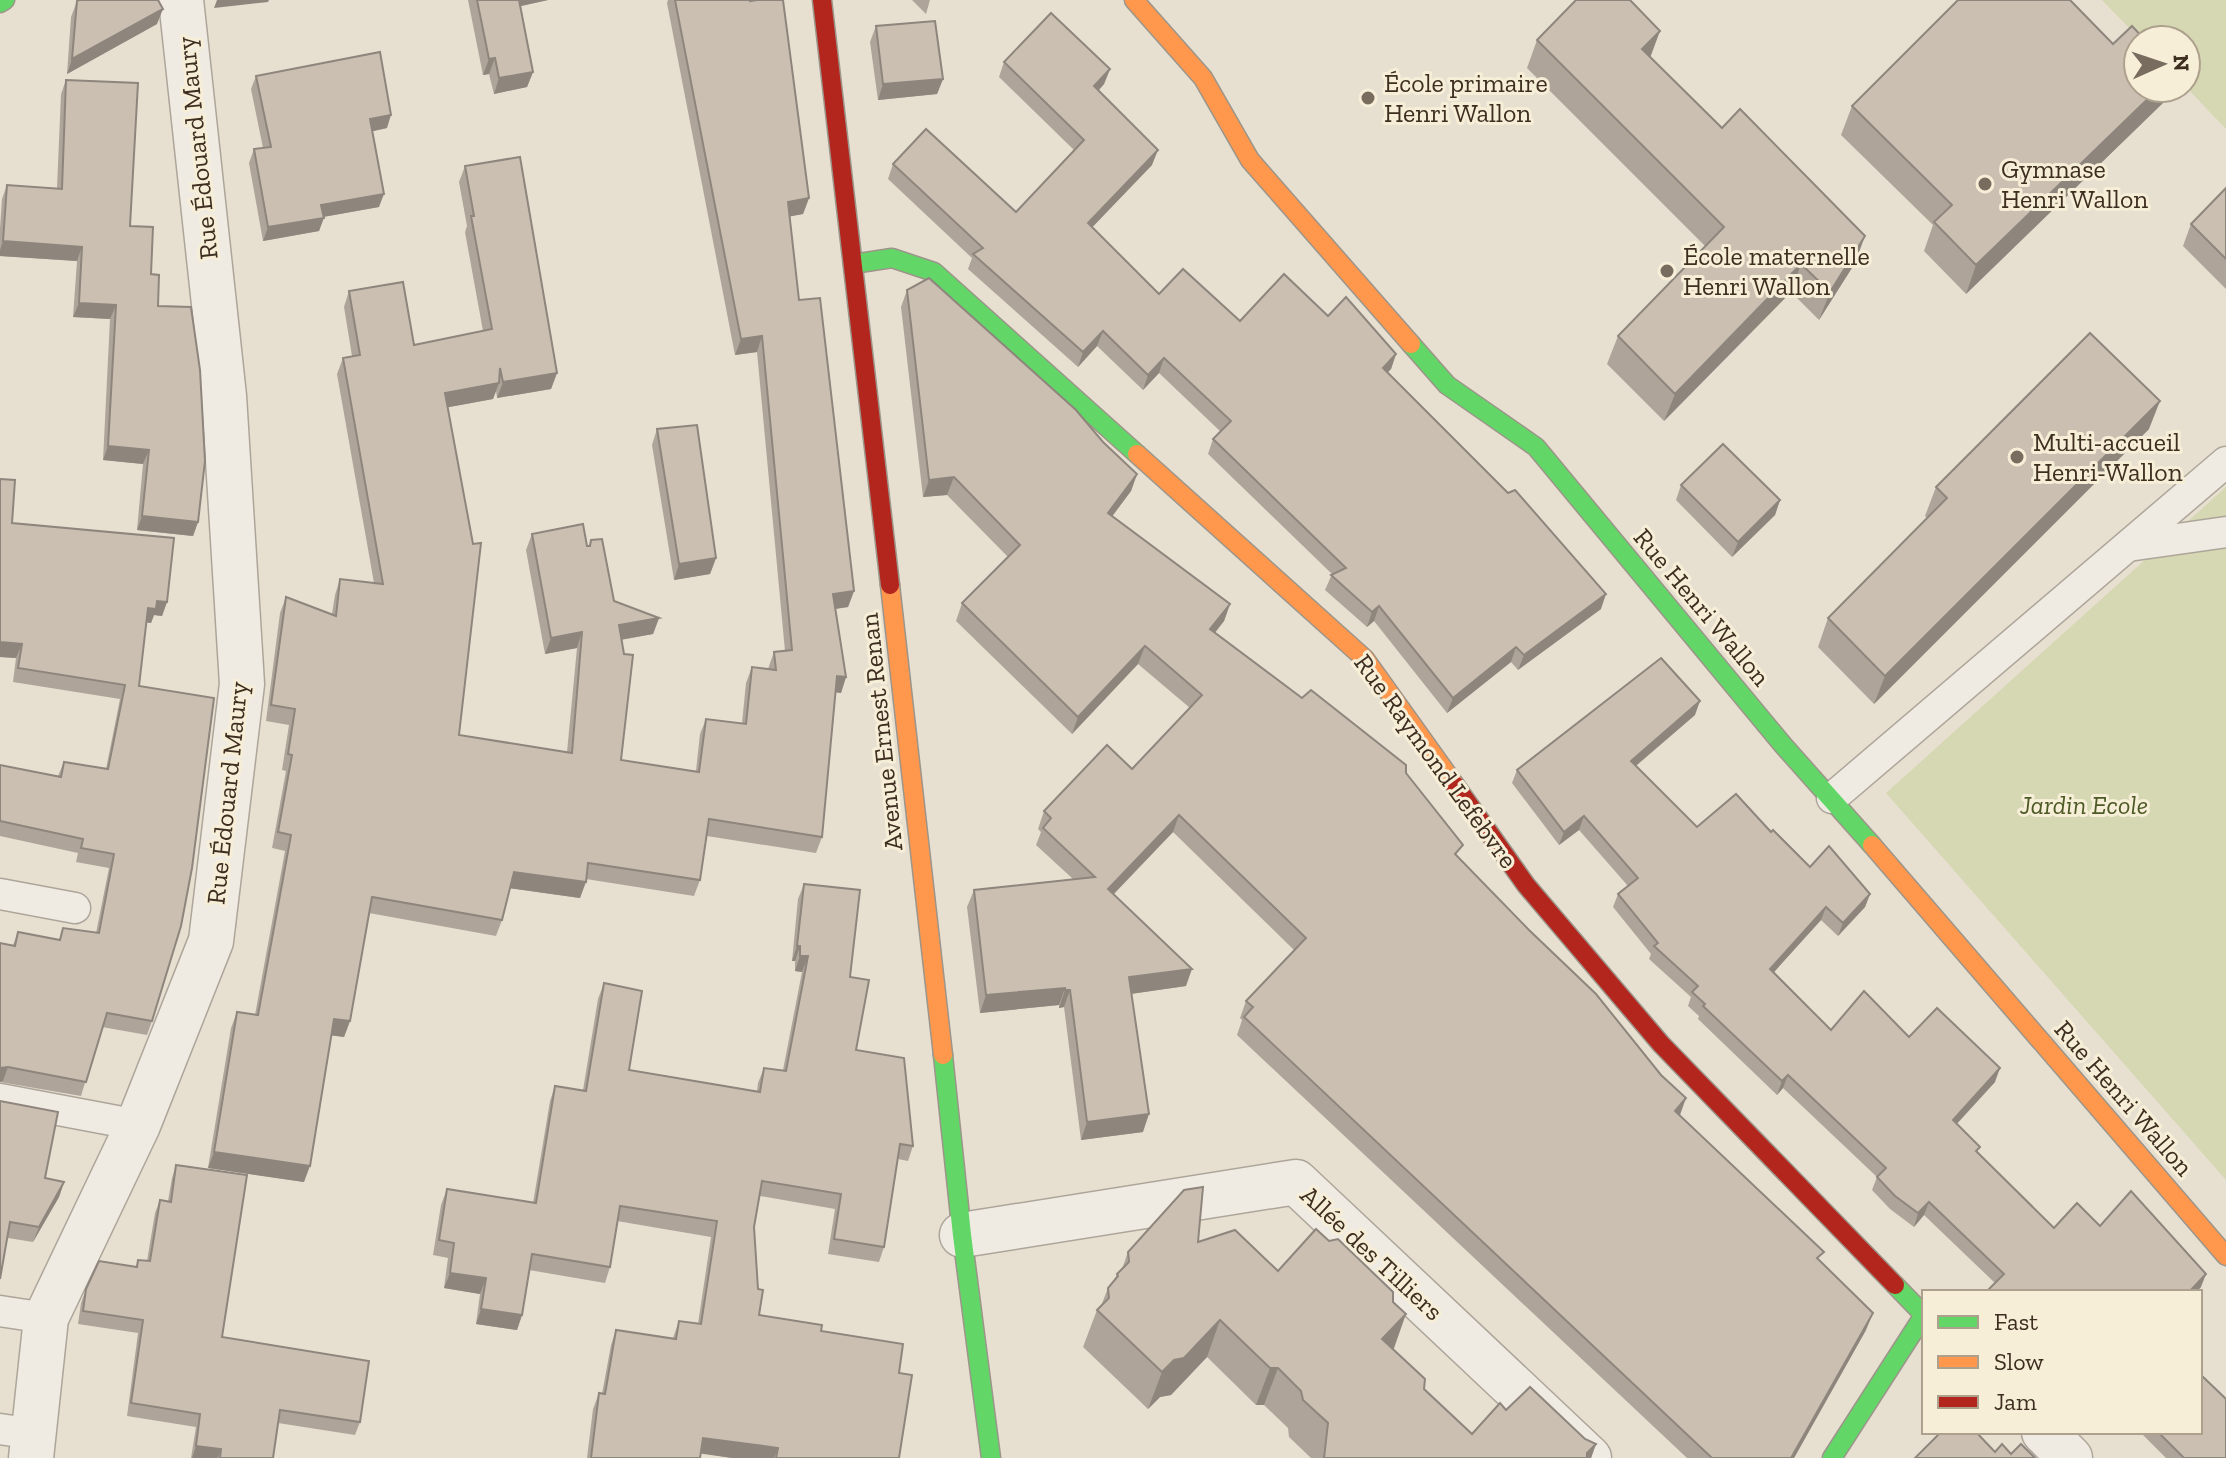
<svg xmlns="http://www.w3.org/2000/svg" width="2226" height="1458" viewBox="0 0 2226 1458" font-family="'Zilla Slab',serif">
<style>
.green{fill:#d6d7b3}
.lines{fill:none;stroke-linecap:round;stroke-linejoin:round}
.lane-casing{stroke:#ada599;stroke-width:33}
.street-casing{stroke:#ada599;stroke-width:47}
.fast-casing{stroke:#9c958a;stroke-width:21}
.slow-casing{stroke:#9c958a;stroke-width:21}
.jam-casing{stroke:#9c958a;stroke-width:21}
.lane{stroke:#efebe3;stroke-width:30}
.street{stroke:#efebe3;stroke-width:44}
.fast{stroke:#63d668;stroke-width:18}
.slow{stroke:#ff974d;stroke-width:18}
.jam{stroke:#b3261e;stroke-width:18}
.wall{fill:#afa499}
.shaded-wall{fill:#8e867d}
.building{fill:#cbbfb2;stroke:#8e867d;stroke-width:2}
.poi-dot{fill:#786c5e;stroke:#f7eed8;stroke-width:3}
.labels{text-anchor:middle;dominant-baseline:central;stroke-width:6;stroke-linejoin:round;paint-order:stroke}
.poi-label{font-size:26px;fill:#3d2e20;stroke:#f7eed8;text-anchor:start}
.street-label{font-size:26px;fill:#3d2e20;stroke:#f7eed8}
.park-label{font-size:26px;font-style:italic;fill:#4d5a26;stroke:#f7eed8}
</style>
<rect width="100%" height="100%" fill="#e7e0d1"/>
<g class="green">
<path d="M2102,0H2226V129L2186,87V40H2141Z"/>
<path d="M2226,487V1180L1886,793Z"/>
</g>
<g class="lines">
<defs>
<g id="lane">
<path d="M2128,546L2226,532"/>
<path d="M1832,798L2226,462"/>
<path d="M0,894L75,908"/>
<path d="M0,1099L138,1125"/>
<path d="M0,1311L46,1318"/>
<path d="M0,1429L35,1434"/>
</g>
<g id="street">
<path d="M962,1235L1296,1182L1589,1458"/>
<path d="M2044,1432L2070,1458"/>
<path d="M31,1458L46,1318L138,1125L211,941L242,684L224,396L181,0"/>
</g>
<g id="fast">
<path d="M0,3L5,0"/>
<path d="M853,264L892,258L934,272L1137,454"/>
<path d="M1411,344L1447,385L1536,447L1783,745L1872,845"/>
<path d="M943,1055L962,1235L991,1458"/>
<path d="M1832,1458L1924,1315L1895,1285"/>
</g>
<g id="slow">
<path d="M1134,0L1203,78L1250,160L1411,344"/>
<path d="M1137,454L1365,659L1455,785"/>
<path d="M890,585L943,1055"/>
<path d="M1872,845L2226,1256"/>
</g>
<g id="jam">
<path d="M822,0L890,585"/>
<path d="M1455,785L1526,885L1661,1044L1895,1285"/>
</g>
</defs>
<use href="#lane" class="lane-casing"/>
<use href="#street" class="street-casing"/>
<use href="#fast" class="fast-casing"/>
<use href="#slow" class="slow-casing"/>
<use href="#jam" class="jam-casing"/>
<use href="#lane" class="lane"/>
<use href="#street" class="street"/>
<use href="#fast" class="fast"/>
<use href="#slow" class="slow"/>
<use href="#jam" class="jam"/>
</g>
<g class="wall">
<path d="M468,0H548L521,6L533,72L527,87L494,94L489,74L483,75Z"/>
<path d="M668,0H750L809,198L803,214L790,216L799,300L854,591L848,607L835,609L846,677L841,693L836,692L822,837L816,853L707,836L700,880L694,896L586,879L580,898L510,888L502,920L496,936L369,913L350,1021L344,1037L331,1035L304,1182L208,1168L231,1028L237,1012L255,1015L285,851L272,848L286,771L282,770L289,725L266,721L280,613L286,597L332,614L335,595L340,579L374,583L337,374L343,358L352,356L344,307L349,291L414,345L483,331L465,232L467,226L459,182L465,166L557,373L551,389L497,398L496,391L493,399L448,407L459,735L567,752L577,648L545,654L526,550L532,534L587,546H589L591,540L614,601L659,618L653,634L621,640V760L696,771L700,734L706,719L742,723L746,683L752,667L768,669L774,652L785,651L757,352L735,355L667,3Z"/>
<path d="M912,0H930L926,14Z"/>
<path d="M77,1L157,24L67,74L71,17Z"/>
<path d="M876,26L943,79L937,94L878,100L870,42Z"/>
<path d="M1537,40L1650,57L1855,263L1819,320L1791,292L1664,421L1607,364L1618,336L1705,246L1527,68Z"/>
<path d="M1004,62L1110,69L1104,84L1099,90L1152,165L1092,227L1159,294L1240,321L1328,316L1396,354L1391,369L1387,373L1601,609L1518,670L1511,662L1447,713L1374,621L1367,627L1325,590L1332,574L1208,454L1213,439L1221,432L1159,373L1143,390L1097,346L1078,367L968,269L972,258L888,179L893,164L1016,212L1074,150L999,77Z"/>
<path d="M256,76L387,128L372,131L379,207L323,217L319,231L263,241L249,163L254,149L263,148L251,89Z"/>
<path d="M66,80L151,274L198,522L193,536L137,530L143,464L103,460L110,319L73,317L77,261L0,256V228L2,199L7,185L57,188L61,94Z"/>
<path d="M2138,88H2170L2166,100L1966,294L1924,251L1933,225L1841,135L1852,106Z"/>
<path d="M2226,188V289L2183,246L2191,224Z"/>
<path d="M907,290L1103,442L1137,474L1131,491L1112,516L1230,604L1224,621L1215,633L1302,698L1406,773L1458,857L1680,1116L1820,1262L1866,1330L1794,1458H1687L1237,1035L1242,1020L1240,1018L1246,1001L1294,950L1173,832L1114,894L1186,986L1131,994L1143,1132L1081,1140L1064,1007L1059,1008V1005L980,1013L967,907L974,890L1073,879L1036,845L1041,832L1038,829L1044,811L1132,769L1190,708L1138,664L1072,734L956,621L962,603L1008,557L947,495L923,497L901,307Z"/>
<path d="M657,429L716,558L710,574L674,580L652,445Z"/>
<path d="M2149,429L1874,704L1818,647L1828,618L1927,518L1925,516L1936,487Z"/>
<path d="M0,479L12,523L167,602L162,616L154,615L151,623L146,622L139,686L152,1021L147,1035L102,1027L81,1096L0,1082V943L13,945L18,932L59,940L63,928L96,933L109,868L76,862L78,853L0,836V765L58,776L64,762L106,769L120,699L13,682L16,658L0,657Z"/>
<path d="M1681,485L1780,500L1775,515L1732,557L1676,500Z"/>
<path d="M1695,715L1636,766L1697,827L1771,832L1810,867L1870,894L1865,907L1838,936L1821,920L1774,972L1831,1030L1909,1037L1995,1082L1957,1124L1978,1153L2054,1228L2100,1226L2201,1287L2196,1292H1986L1995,1283L1924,1215L1914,1227L1890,1209L1872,1190L1877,1177L1783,1088L1777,1095L1698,1019L1699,1016L1688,1006L1691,997L1649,959L1651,954L1613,907L1618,894L1628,886L1579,830L1559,845L1512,783L1517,770Z"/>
<path d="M804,884L850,977L856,1050L913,1146L908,1161L898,1159L884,1247L879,1262L828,1254L835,1209L760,1196L754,1227L759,1315L821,1331L899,1373V1458H732L701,1453L700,1458H587L593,1409L599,1393L602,1394L611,1345L616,1330L673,1338L679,1321L698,1324L711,1237L617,1221L610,1267L605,1283L529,1270L522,1315L517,1330L476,1324L480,1294L444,1288L448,1258L433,1255L441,1205L447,1189L533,1203L550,1101L555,1086L583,1090L598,999L604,983L629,1070L757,1091L758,1083L764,1068L783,1070L802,972L795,971V961H792L798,899Z"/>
<path d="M0,1101L45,1178L64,1182L59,1197L33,1242L8,1238Z"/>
<path d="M176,1165L222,1337L360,1422L355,1435L278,1423L273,1458H191L196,1427L127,1416L138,1333L78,1324L81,1303L86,1289L136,1267L138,1260L147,1261L155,1213L160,1200L168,1201L172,1178Z"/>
<path d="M1198,1242L1278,1271L1393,1349L1424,1389L1472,1434L1506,1410L1585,1439L1596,1444L1591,1458H1311L1289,1437L1288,1428L1264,1405H1256L1207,1357L1171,1395L1160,1397L1148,1409L1083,1347L1097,1310L1101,1306L1108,1288L1114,1281L1117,1274L1122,1269L1128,1252Z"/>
<path d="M2140,1432H2200L2226,1458H2166Z"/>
</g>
<g class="shaded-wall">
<path d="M217,0H269L268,2L214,8Z"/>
<path d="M515,0H548L512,8Z"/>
<path d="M163,9L157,24L67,74L72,59Z"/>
<path d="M1660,31L1650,58L1642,49Z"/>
<path d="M495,58L489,74L483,75L489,59Z"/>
<path d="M1110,69L1104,84L1089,101L1094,86Z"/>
<path d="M533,72L527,87L494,94L499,78Z"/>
<path d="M943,79L937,94L878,100L883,84Z"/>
<path d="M2159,88H2170L2166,100L1966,294L1976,265Z"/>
<path d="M391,115L387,128L365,133L370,119Z"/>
<path d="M1158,150L1152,165L1082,238L1088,223Z"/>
<path d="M384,194L379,207L317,218L321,205Z"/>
<path d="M809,198L803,214L782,218L788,202Z"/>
<path d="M324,218L319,231L263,241L268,227Z"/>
<path d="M1865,236L1855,263L1819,320L1830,292Z"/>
<path d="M3,241L82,247L77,261L0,256V250Z"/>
<path d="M1801,264L1791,292L1664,421L1675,394Z"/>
<path d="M79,303L116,305L110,319L73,317Z"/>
<path d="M1103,331L1097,346L1078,367L1083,352Z"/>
<path d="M762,336L757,352L735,355L741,339Z"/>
<path d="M1396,354L1391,369L1377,383L1383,368Z"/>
<path d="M1164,358L1159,373L1143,390L1148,375Z"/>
<path d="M557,373L551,389L497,398L503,382Z"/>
<path d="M499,383L493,399L439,409L445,393Z"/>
<path d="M2160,401L2149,429L1874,704L1885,676Z"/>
<path d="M108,446L149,450L143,464L103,460Z"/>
<path d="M1137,474L1131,491L1102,530L1108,513Z"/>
<path d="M954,477L947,495L923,497L929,480Z"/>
<path d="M1780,500L1775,515L1732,557L1738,542Z"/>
<path d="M142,516L198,522L193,536L137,530Z"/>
<path d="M716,558L710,574L674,580L679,564Z"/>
<path d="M854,591L848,607L827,610L833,594Z"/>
<path d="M1606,594L1601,609L1518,670L1524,655Z"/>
<path d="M157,601L167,602L162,616L154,615L151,623L143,622L148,608Z"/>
<path d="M1230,604L1224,621L1203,647L1210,629Z"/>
<path d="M1379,606L1374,621L1367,627L1372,612Z"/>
<path d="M659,618L653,634L613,641L619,625Z"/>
<path d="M582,632L577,648L545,654L551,638Z"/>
<path d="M0,642L22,644L16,658L0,657Z"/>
<path d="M1145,646L1138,664L1072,734L1078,717Z"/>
<path d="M1516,647L1511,662L1447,713L1453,698Z"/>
<path d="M837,676L846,677L841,693L832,692Z"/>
<path d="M1700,701L1695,715L1626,774L1631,761Z"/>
<path d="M1179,815L1173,832L1102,906L1108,889Z"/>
<path d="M1584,816L1579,830L1559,845L1564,832Z"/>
<path d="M514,872L586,882L580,898L508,888Z"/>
<path d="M1870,894L1865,907L1838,936L1843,923Z"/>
<path d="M1826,907L1821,920L1765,982L1770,969Z"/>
<path d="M797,946H800L795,961H792Z"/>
<path d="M800,956H808L802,972L795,971Z"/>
<path d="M1192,969L1186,986L1123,995L1129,977Z"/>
<path d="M1065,988L1059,1005L980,1013L986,995Z"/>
<path d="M1065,990H1070L1064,1007L1059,1008Z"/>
<path d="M334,1019L350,1021L344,1037L328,1035Z"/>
<path d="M8,1067L3,1081L0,1082V1068Z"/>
<path d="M2000,1068L1995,1082L1948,1133L1953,1120Z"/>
<path d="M1788,1075L1783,1088L1777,1095L1782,1081Z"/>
<path d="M1686,1098L1680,1115L1669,1129L1675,1111Z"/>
<path d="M1149,1114L1143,1132L1081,1140L1087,1122Z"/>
<path d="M214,1152L310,1166L304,1182L208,1168Z"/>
<path d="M64,1182L59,1197L33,1242L39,1227Z"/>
<path d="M1929,1202L1924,1215L1914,1227L1918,1213Z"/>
<path d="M450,1273L486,1278L480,1294L444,1288Z"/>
<path d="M2206,1274L2201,1287L2196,1292H2189Z"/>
<path d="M481,1309L522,1315L517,1330L476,1324Z"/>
<path d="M1873,1313L1866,1330L1794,1458H1791Z"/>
<path d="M1406,1314L1393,1351L1382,1339Z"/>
<path d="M1220,1320L1207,1357L1171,1395L1160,1397L1148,1409L1162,1372L1174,1360Z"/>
<path d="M1270,1368H1278L1264,1405H1256Z"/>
<path d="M703,1438L778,1448L774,1458H732L697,1453Z"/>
<path d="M1596,1444L1591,1458H1585L1587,1453Z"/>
<path d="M196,1446L221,1449L218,1458H192Z"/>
</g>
<g class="building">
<path d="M79,0H158L163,9L72,59L77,1Z"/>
<path d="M477,0H519L533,72L499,78L495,58L489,59Z"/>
<path d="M675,0H750V1L757,0H783L809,198L788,202L799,300L820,298L854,591L833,594L846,677L837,676L822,837L709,819L700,880L588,863L586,882L514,872L502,920L372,897L350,1021L334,1019L310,1166L214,1152L237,1012L258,1015L291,835L278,832L292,755L288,754L295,709L271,705L286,597L336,616L340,579L383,584L343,358L360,355L349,291L403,282L414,345L492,329L471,216H474L465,166L520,157L557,373L503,382L500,368L499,383L445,393L473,544L481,543L459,735L572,753L582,632L551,638L532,534L583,524L587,546H590L591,540L602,539L614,601L659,618L619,625L624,654L633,655L621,760L699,772L706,719L746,724L752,667L776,670L774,652L792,650L762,336L741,339Z"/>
<path d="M1576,0H1630L1660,31L1642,49L1722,128L1740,109L1865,236L1830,292L1801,264L1675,394L1618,336L1724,227L1537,40Z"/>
<path d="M1958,0H2070L2113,44L2132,26L2145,40H2138V88H2159L1976,265L1934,222L1952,205L1852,106Z"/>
<path d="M1051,13L1110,69L1094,86L1158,150L1088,223L1159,294L1183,269L1240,321L1284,274L1328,316L1346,297L1396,354L1383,368L1508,493L1515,490L1606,594L1524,655L1516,647L1453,698L1379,606L1372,612L1331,575L1346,568L1213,439L1231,421L1164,358L1148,375L1103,331L1083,352L973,254L983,248L893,164L926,129L1016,212L1084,140L1004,62Z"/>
<path d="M935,21L943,79L883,84L876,26Z"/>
<path d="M380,52L391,115L370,119L384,194L321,205L324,218L268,227L254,149L271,147L256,76Z"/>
<path d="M66,80L138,83L130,226L153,227L151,274L159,275L158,306L191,307L200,370L205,461L198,522L142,516L149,450L108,446L116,305L79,303L82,247L3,241L7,185L62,189Z"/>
<path d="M2226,188V259L2191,224Z"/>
<path d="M929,278L1076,410L1103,442L1137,474L1108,513L1230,604L1210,629L1302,698L1311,690L1406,765V773L1463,845L1455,854L1529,930L1596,994L1661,1075L1686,1098L1675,1111L1824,1252L1817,1258L1873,1313L1791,1458H1712L1244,1017L1253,1007L1246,1001L1306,938L1179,815L1108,889L1192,969L1129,977L1149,1114L1087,1122L1070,990H1065V988L986,995L974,890L1095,877L1043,828L1051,818L1044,811L1107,745L1132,769L1202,695L1145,646L1078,717L962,603L1020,545L954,477L929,480L907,290Z"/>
<path d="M2090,333L2160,401L1885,676L1828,618L1947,498L1936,487Z"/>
<path d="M697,425L716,558L679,564L657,429Z"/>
<path d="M1723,444L1780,500L1738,542L1681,485Z"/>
<path d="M0,479L15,480L12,523L174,538L167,602L157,601L156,609L148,608L139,686L214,698L192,868L181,926L152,1021L107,1013L86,1082L8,1067L0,1068V943L15,946L18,932L60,940L63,928L99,933L114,854L81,848L83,839L0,821V765L61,777L64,762L108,769L125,685L18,668L22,644L0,642Z"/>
<path d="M1661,658L1700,701L1631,761L1697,827L1736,794L1771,832L1773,830L1810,867L1829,846L1870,894L1843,923L1826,907L1770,969L1831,1030L1864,991L1909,1037L1937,1008L2000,1068L1953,1120L1980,1147L1976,1151L2054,1228L2077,1203L2100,1226L2131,1191L2206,1274L2189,1292H1986L2004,1274L1929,1202L1918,1213L1895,1196L1877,1177L1886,1168L1788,1075L1782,1081L1703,1006L1705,1004L1692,992L1698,986L1654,946L1658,943L1618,894L1638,878L1584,816L1564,832L1517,770Z"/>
<path d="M804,884L860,890L850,977L869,980L856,1050L904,1058L913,1146L900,1144L884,1247L834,1239L841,1194L762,1181L754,1227L758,1289L763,1290L759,1315L822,1325L821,1331L903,1344L899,1373L912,1375L899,1458H776L778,1448L703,1438L700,1458H591L599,1393L605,1394L616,1330L676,1339L679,1321L701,1324L717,1221L620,1206L610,1267L532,1254L522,1315L481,1309L486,1278L450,1273L454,1243L439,1240L447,1189L536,1203L555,1086L586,1091L604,983L642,991L629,1070L760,1092L764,1068L786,1071L808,956H800V946H797Z"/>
<path d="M0,1101L58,1112L45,1178L64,1182L39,1227L10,1222L0,1279Z"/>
<path d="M176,1165L247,1175L222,1337L369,1361L360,1422L280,1410L273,1458H220L221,1449L196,1446L200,1414L131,1403L143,1320L83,1311L86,1289L99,1261L137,1267L138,1260L150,1261L160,1200L171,1202Z"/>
<path d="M1203,1187L1198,1242L1235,1230L1278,1271L1316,1229L1329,1241L1338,1239L1393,1292V1302L1406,1314L1382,1339L1425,1379L1424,1389L1472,1434L1500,1403L1506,1410L1530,1387L1585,1439L1596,1444L1587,1453V1458H1324L1328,1423L1303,1400L1301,1391L1278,1368H1270L1220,1320L1184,1358L1174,1360L1162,1372L1097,1310L1109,1298L1108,1288L1118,1276L1117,1274L1129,1262L1128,1252L1184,1190Z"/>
<path d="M2200,1374L2226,1399V1458H2184L2158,1432H2200Z"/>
<path d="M1941,1432H1948L1949,1433L1951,1432H1976L1995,1452L2002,1444L2011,1454L2021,1444L2035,1458H1915Z"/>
</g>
<g class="poi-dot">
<circle cx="1368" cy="98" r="8"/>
<circle cx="1985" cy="184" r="8"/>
<circle cx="1667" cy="271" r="8"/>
<circle cx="2017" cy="457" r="8"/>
</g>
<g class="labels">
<g class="poi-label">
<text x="1384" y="83">École primaire<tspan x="1384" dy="30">Henri Wallon</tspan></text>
<text x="2001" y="169">Gymnase<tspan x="2001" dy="30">Henri Wallon</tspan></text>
<text x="1683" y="256">École maternelle<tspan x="1683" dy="30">Henri Wallon</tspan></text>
<text x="2033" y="442">Multi-accueil<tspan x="2033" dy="30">Henri-Wallon</tspan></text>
</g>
<g class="street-label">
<text transform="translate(197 148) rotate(-96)">Rue Édouard Maury</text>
<text transform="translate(1702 607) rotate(50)">Rue Henri Wallon</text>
<text transform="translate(881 732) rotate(-96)">Avenue Ernest Renan</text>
<text transform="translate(1436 761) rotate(54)">Rue Raymond Lefebvre</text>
<text transform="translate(227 793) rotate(-84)">Rue Édouard Maury</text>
<text transform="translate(2124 1098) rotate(49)">Rue Henri Wallon</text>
<text transform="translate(1372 1253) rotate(43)">Allée des Tilliers</text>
</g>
<g class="park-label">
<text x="2084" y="805">Jardin Ecole</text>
</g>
</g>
<rect x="1922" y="1290" width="280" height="144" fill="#f7eed8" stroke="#ada18e" stroke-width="2"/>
<rect x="1938" y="1316" width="40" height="12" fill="#63d668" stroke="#ada18e" stroke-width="2"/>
<text x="1994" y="1330" font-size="24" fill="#3d2e20">Fast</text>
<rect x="1938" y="1356" width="40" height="12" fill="#ff974d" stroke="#ada18e" stroke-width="2"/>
<text x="1994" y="1370" font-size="24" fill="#3d2e20">Slow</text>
<rect x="1938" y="1396" width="40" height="12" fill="#b3261e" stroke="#ada18e" stroke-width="2"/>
<text x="1994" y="1410" font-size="24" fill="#3d2e20">Jam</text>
<g transform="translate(2162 64) rotate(87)"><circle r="38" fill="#f7eed8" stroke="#ada18e" stroke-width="2"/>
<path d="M0-6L14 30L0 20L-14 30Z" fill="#786c5e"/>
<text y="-12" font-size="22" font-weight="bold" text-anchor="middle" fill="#3d2e20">N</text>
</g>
</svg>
